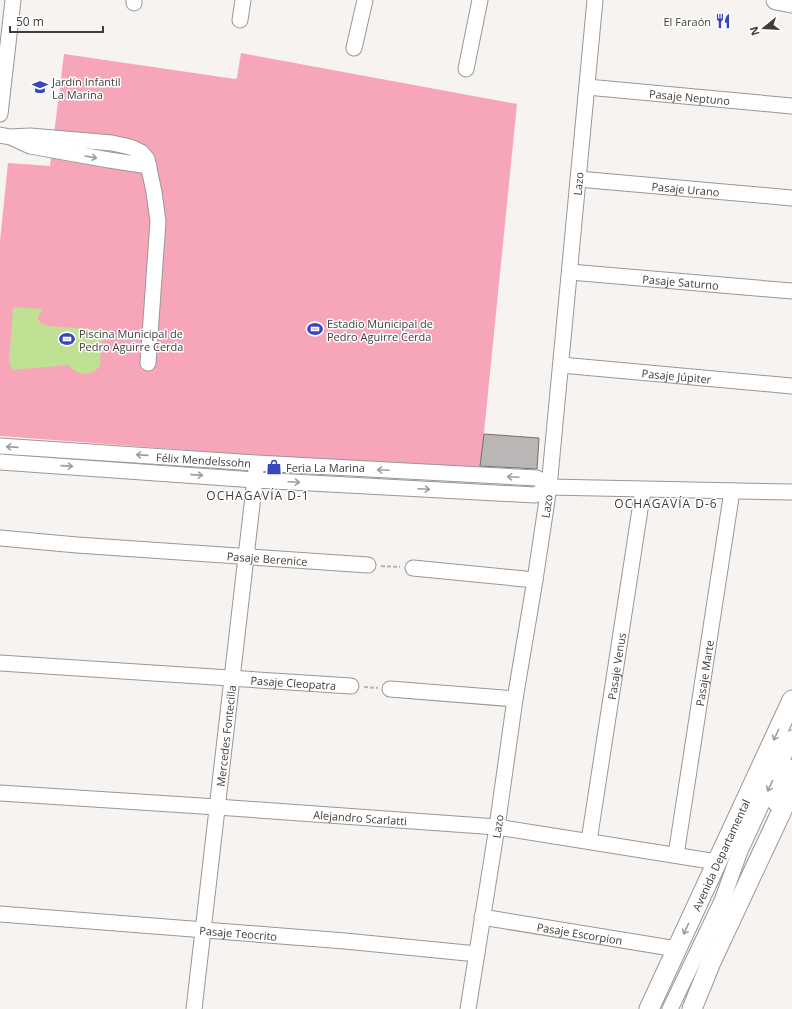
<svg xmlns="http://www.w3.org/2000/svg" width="792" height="1009" viewBox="0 0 792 1009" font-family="'Open Sans',sans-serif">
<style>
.green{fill:#f7a5b9}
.water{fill:#c0e093}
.building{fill:#bab6b5;stroke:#736f6e}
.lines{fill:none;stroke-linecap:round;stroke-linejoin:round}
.minor-casing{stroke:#9a9795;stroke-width:17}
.major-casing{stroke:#9a9795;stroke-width:21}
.path{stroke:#b6b4b2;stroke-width:2;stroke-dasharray:4 2;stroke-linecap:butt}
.minor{stroke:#fff;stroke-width:15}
.major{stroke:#fff;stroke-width:19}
.oneway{stroke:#9e9e9e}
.labels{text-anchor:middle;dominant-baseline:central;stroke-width:3;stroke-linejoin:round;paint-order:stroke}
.poi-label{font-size:11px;fill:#3e3d3c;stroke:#fff;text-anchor:start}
.street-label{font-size:11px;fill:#3e3d3c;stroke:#fff}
.neighbourhood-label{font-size:12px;letter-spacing:1px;fill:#3e3d3c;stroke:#fff}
</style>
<rect width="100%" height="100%" fill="#f6f3f0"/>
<path class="green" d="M241,53L517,104L480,472L0,436V241L8,163L50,166L64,54L235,79L237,78Z"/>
<path class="water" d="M13,307L43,309V310L38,317C38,323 43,324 48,326L102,330L100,366C90,378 77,375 68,365L13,370L11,367L9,361Z"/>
<path class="building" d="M484,434L539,438L537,469L480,466Z"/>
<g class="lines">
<defs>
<g id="minor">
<path d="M134,3V0"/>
<path d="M240,20L243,0"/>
<path d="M354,48L365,0"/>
<path d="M466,69L480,0"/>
<path id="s1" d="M587,87L792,106"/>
<path d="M0,114L13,0"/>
<path d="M0,135L10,137L30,136L112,143L130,147L141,152L147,159L154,192L158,221L148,363"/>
<path d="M13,138L30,146L109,160L149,166"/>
<path id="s2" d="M578,179L792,198"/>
<path id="s3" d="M570,272L792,291"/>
<path id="s4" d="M561,365L792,386"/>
<path id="s5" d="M0,446L256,463L537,478L549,487"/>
<path d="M0,462L255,480L535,495L549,487L792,492"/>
<path id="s6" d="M0,538L77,545L368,565"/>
<path d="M413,568L535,580"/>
<path id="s7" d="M0,663L351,686"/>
<path d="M390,689L515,699"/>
<path id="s8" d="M0,793L217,807L497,827L717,862"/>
<path d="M775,803L792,767"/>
<path id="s9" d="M589,841L643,490"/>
<path id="s10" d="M676,855L732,491"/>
<path id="s11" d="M0,914L345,941L477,954"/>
<path id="s12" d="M482,917L677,949"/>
<path id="s13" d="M194,1009L256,470"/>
<path id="s14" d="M468,1009L497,827L515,699L535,580L549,487L595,0"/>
<path d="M670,1009L722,901L740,851L792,738"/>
</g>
<g id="major">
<path d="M776,0L792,3"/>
<path id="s15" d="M649,1009L792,700"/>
<path d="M692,1009L711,962L792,789"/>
</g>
</defs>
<use href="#minor" class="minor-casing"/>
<use href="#major" class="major-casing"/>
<g class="path">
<path d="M381,566L400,567"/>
<path d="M364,687L378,688"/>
</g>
<use href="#minor" class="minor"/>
<use href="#major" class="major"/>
</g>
<defs><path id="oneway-shaft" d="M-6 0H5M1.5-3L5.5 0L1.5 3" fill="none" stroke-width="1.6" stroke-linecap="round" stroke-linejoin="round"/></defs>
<g class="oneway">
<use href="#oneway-shaft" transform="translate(91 157) rotate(10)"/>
<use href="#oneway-shaft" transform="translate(12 447) rotate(-176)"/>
<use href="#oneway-shaft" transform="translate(142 455) rotate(-176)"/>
<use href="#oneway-shaft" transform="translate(67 466) rotate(4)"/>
<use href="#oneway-shaft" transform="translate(383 470) rotate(-177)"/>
<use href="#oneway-shaft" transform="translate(197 475) rotate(4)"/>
<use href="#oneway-shaft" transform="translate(513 477) rotate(-177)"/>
<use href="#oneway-shaft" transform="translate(294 482) rotate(3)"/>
<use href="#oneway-shaft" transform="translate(424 489) rotate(3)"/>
<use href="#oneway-shaft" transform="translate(776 735) rotate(115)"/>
<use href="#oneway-shaft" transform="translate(770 786) rotate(115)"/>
<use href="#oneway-shaft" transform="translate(686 929) rotate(115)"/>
</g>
<defs>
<symbol id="restaurant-bare" viewBox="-9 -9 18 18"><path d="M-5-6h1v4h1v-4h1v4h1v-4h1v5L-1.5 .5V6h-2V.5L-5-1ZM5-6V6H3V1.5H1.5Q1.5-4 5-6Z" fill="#3648bb" stroke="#fff" stroke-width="2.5" paint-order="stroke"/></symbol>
<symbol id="school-bare" viewBox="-9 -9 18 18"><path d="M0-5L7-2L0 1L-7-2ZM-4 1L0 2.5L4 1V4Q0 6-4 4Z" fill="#3648bb" stroke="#fff" stroke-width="2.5" paint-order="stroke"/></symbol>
<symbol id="stadium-bare" viewBox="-9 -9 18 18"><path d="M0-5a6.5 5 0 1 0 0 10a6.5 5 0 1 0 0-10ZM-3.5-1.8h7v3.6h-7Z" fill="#3648bb" stroke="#fff" stroke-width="2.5" paint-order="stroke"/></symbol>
<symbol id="shop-bare" viewBox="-9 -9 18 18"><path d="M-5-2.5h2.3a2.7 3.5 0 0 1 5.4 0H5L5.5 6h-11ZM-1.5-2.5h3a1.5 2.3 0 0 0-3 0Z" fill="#3648bb" stroke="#fff" stroke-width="2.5" paint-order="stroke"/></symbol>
</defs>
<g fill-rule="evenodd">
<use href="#restaurant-bare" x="712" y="10" width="22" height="22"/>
<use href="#school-bare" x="29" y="76" width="22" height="22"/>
<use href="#stadium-bare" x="304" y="318" width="22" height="22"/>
<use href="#stadium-bare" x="56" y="328" width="22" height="22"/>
<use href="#shop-bare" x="263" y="456" width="22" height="22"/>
</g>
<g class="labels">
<g class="poi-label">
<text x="711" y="21" text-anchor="end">El Faraón</text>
<text x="52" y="81">Jardín Infantil<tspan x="52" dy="13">La Marina</tspan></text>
<text x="327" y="323">Estadio Municipal de<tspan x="327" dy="13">Pedro Aguirre Cerda</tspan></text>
<text x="79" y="333">Piscina Municipal de<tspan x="79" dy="13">Pedro Aguirre Cerda</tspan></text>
<text x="286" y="467">Feria La Marina</text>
</g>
<g class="street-label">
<text stroke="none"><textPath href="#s1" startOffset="103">Pasaje Neptuno</textPath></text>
<text stroke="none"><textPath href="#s14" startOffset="833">Lazo</textPath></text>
<text stroke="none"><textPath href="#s2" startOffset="108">Pasaje Urano</textPath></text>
<text stroke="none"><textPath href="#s3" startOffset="111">Pasaje Saturno</textPath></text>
<text stroke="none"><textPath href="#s4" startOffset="116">Pasaje Júpiter</textPath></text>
<text stroke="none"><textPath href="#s5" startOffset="204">Félix Mendelssohn</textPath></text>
<text stroke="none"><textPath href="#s14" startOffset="509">Lazo</textPath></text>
<text stroke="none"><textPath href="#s6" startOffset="268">Pasaje Berenice</textPath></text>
<text stroke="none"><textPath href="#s9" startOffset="177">Pasaje Venus</textPath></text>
<text stroke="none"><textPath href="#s10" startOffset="184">Pasaje Marte</textPath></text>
<text stroke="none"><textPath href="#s7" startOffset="294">Pasaje Cleopatra</textPath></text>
<text stroke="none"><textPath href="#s13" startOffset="275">Mercedes Fontecilla</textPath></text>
<text stroke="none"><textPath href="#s8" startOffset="361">Alejandro Scarlatti</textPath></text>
<text stroke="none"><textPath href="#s14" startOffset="185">Lazo</textPath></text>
<text stroke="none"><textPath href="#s15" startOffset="170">Avenida Departamental</textPath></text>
<text stroke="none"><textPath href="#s11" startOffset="239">Pasaje Teocrito</textPath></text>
<text stroke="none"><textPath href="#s12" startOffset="99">Pasaje Escorpion</textPath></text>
</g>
<g class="neighbourhood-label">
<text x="258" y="495">OCHAGAVÍA D-1</text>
<text x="666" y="503">OCHAGAVÍA D-6</text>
</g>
</g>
<g transform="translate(764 28) rotate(252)" stroke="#ffffff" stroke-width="3" paint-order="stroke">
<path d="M0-3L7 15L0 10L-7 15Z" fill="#3e3d3c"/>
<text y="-6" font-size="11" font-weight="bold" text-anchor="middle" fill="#3e3d3c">N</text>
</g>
<path d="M10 26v6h93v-6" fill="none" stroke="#3e3d3c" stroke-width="2"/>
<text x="16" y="26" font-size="12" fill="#3e3d3c" stroke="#ffffff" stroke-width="3" paint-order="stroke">50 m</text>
</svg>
